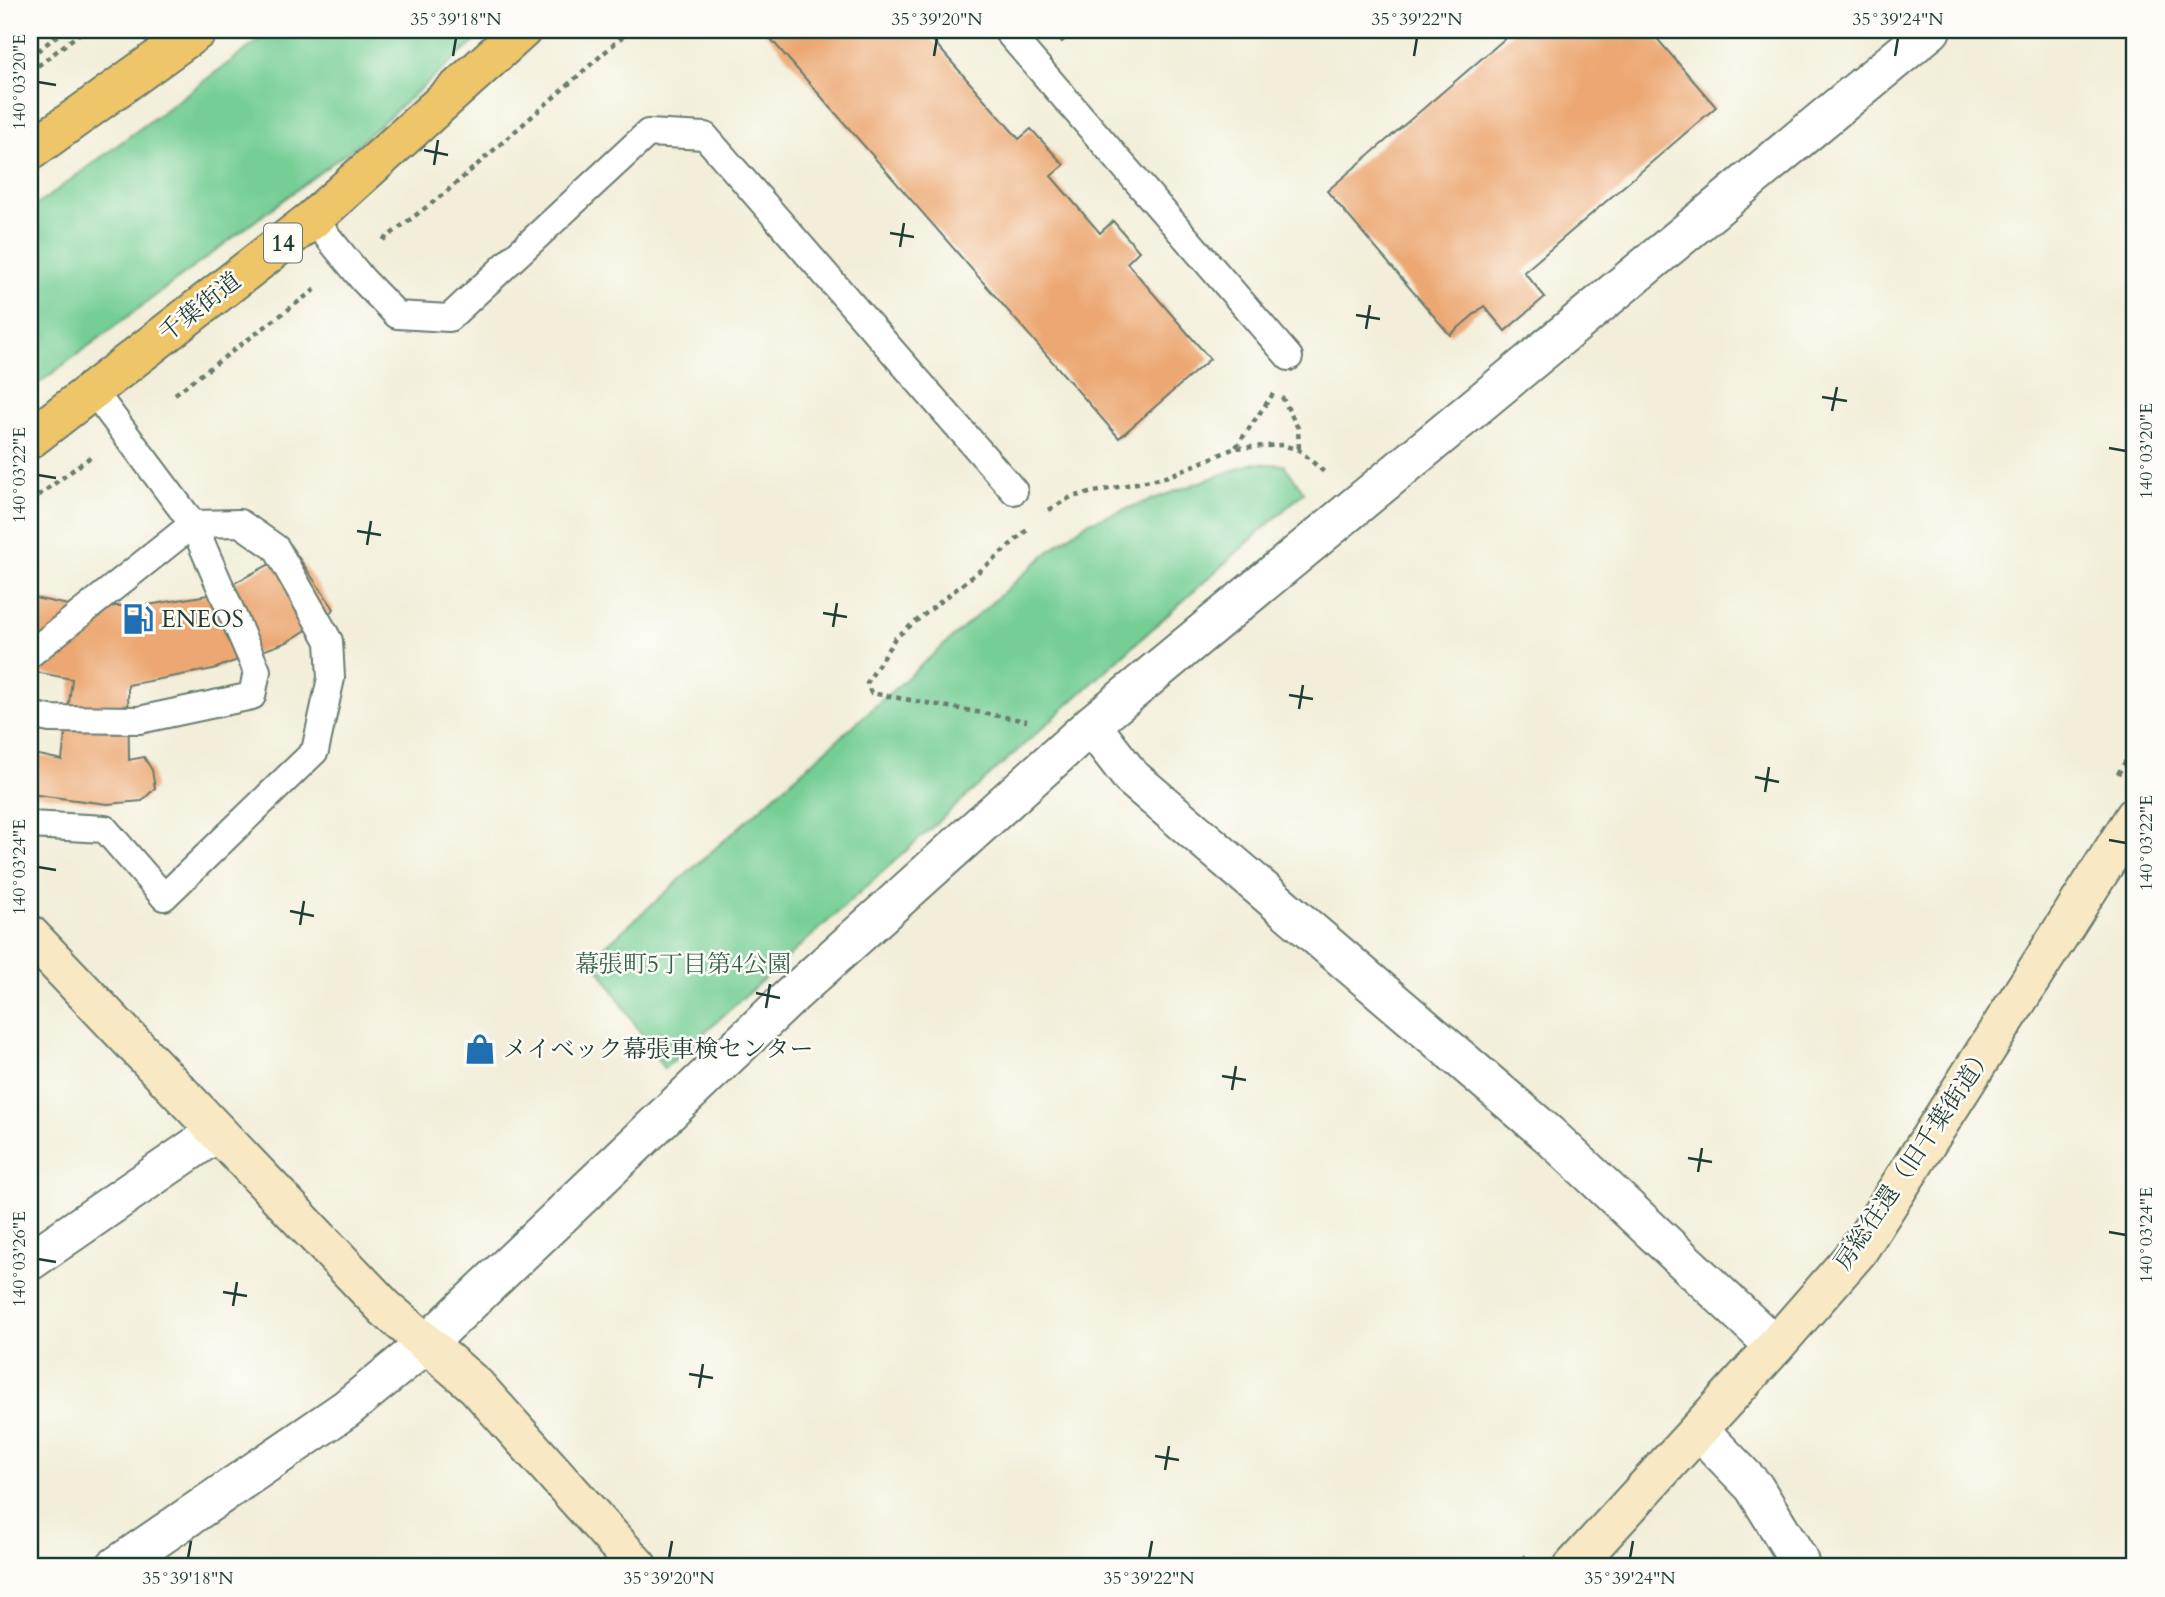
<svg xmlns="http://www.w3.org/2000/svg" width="2165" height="1597" viewBox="0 0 2165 1597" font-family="Cardo,'Noto Serif JP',serif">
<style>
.green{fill:#74ce94;stroke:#4a8664;stroke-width:2}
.building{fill:#eca772}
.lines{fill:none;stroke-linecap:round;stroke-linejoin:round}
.lane-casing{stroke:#697b6e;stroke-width:30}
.street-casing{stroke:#697b6e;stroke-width:42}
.secondary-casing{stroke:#697b6e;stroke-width:42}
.highway-casing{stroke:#697b6e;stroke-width:42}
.path{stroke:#697b6e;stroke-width:4.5;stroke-dasharray:5 5;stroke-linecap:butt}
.lane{stroke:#fff;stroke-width:26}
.street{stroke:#fff;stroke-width:38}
.secondary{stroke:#f8e8c3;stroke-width:38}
.highway{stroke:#eec569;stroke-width:38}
.ticks{fill:none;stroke:#1f3d34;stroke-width:2.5}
.labels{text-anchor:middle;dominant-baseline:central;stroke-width:5;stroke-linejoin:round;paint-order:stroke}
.shield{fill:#fdfcf7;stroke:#62766e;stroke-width:2}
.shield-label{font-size:23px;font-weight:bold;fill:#1f3d34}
.street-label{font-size:24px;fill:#1f3d34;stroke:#fdfcf7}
.poi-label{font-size:24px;fill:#1f3d34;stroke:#fdfcf7;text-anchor:start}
.park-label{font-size:24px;fill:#34614c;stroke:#fdfcf7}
.neatline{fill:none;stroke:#1f3d34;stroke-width:2.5}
.ticks-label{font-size:18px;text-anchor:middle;fill:#1f3d34}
</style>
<rect width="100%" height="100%" fill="#fdfcf7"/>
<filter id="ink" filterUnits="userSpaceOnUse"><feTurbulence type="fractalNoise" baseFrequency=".0143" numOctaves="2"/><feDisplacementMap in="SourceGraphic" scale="14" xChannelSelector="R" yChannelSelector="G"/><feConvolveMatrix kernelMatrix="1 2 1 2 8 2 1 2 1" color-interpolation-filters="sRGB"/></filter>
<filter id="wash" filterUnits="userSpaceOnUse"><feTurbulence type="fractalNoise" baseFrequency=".00686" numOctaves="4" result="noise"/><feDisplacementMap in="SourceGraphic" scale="28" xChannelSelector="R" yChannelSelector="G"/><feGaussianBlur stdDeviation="1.57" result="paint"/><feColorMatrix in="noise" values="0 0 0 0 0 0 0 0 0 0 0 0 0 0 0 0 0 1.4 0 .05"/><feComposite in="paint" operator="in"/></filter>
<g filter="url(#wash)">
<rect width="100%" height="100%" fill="#f2eed9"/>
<g class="green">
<path d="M273,30H488L359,143L30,390V210Z"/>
<path d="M1253,463L1284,465L1304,492L664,1069L592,958L1053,548L1087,523Z"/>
</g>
<g id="blocks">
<g class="building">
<path d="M763,30H934L928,35L1019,139L1031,129L1064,165L1051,176L1100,233L1113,221L1139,251L1127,263L1210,359L1119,438Z"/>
<path d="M1052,30H1076L1062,42Z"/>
<path d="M1515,30H1658L1653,34L1716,107L1524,272L1545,297L1505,331L1484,306L1450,335L1327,191Z"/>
<path d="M294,551L334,609L324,619L287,642L213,669L128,685L129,760L144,757L152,770L155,788L142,801L107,804L30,794V753L62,760L72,679L30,671V597L73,606H142L214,594Z"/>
</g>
</g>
</g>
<g filter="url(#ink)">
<use href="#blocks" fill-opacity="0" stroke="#697b6e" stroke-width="2"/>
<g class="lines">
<defs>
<g id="lane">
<path d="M1006,30L1289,357"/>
<path d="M313,219L363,280L397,315L449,318L648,133L705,136L1014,491"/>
<path d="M30,654L193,524L240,523L276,548L329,641L331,678L315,751L164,897L105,829L30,825"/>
<path d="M30,715L50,719L139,720L252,696L257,671L193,524L94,392"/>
</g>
<g id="street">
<path d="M1091,725L1131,777L1548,1134L1775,1346"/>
<path d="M30,1261L217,1132"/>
<path d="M1699,1430L1754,1487L1798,1559L1800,1567"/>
<path d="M115,1567L346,1409L426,1344L792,995L1091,725L1931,30"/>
</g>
<g id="secondary">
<path d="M30,935L385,1308L476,1386L638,1567"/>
<path d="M1573,1567L1775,1346L1858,1251L2135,816"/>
</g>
<g id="highway">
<path d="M30,151L198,30"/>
<path d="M30,439L313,219L522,30"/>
</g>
</defs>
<use href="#lane" class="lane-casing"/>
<use href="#street" class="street-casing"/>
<use href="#secondary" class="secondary-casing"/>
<use href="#highway" class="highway-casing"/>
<g class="path">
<path d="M30,57L64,30"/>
<path d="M30,72L84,30"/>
<path d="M383,240L445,193L630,30"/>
<path d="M175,394L317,288"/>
<path d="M1282,397L1298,428L1299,450"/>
<path d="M1236,447L1273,394"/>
<path d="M30,502L93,455"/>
<path d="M1049,510L1071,497L1169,476L1235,448L1282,445L1299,450L1324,472"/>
<path d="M1027,530L993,560L895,638L867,683L871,693L1027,721"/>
<path d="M2118,774L2135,745"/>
<path d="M1516,1567L1529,1552"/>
</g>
<use href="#lane" class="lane"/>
<use href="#street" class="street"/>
<use href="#secondary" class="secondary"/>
<use href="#highway" class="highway"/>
</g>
</g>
<path class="ticks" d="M453,56L456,38M934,56L937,38M1414,56L1417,38M1895,56L1898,38M38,82L56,85M424,150L448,155M434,165L438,140M890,233L914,237M900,247L904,223M1356,315L1380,319M1366,329L1370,305M1822,397L1847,401M1832,411L1837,387M2109,448L2126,451M38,475L56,478M357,531L381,535M367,545L371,521M823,613L847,617M833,627L837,603M1289,695L1313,699M1299,709L1303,685M1755,777L1779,782M1765,792L1769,767M2109,840L2126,843M38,867L56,870M290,911L314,916M300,925L304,901M756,993L780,998M766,1008L770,984M1222,1076L1246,1080M1232,1090L1236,1066M1688,1158L1712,1162M1698,1172L1702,1148M2109,1232L2126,1235M38,1259L56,1262M223,1292L247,1296M233,1306L237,1282M689,1374L713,1378M699,1388L703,1364M1155,1456L1179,1460M1165,1470L1169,1446M188,1558L191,1541M669,1558L672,1541M1149,1558L1152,1541M1630,1558L1633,1541"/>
<defs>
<symbol id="fuel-bare" viewBox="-9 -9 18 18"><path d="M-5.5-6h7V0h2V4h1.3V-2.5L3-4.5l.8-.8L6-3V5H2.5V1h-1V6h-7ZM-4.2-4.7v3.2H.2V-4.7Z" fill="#1f6fb2" stroke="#fdfcf7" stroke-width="2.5" paint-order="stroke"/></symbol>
<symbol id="shop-bare" viewBox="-9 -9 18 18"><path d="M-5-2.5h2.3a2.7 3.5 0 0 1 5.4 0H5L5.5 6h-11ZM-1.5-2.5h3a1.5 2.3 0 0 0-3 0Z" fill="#1f6fb2" stroke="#fdfcf7" stroke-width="2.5" paint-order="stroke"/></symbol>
</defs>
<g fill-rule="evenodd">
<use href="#fuel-bare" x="116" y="597" width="44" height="44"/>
<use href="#shop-bare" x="458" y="1027" width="44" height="44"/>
</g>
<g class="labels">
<rect class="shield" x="264" y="223.5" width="38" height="39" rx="5"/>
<g class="shield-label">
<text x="283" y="243">14</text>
</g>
<g class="street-label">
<text transform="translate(200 307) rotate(-38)">千葉街道</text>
<text transform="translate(1914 1158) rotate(-56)">房総往還（旧千葉街道）</text>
</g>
<g class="poi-label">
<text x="161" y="619">ENEOS</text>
<text x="503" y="1049">メイベック幕張車検センター</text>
</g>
<g class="park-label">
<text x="683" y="964">幕張町5丁目第4公園</text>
</g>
</g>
<rect width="2165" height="1597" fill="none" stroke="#fdfcf7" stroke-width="77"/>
<rect x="38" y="38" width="2088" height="1520" class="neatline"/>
<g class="ticks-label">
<text x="456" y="25">35°39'18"N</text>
<text x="937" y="25">35°39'20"N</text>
<text x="1417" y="25">35°39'22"N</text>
<text x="1898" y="25">35°39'24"N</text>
<text transform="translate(19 82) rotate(-90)" y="6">140°03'20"E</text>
<text transform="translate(2146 451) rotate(-90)" y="6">140°03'20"E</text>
<text transform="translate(19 475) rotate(-90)" y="6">140°03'22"E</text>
<text transform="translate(2146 843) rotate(-90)" y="6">140°03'22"E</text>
<text transform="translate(19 867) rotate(-90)" y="6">140°03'24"E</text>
<text transform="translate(2146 1235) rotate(-90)" y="6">140°03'24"E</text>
<text transform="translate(19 1259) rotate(-90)" y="6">140°03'26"E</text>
<text x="188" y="1584">35°39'18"N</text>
<text x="669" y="1584">35°39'20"N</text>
<text x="1149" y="1584">35°39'22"N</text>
<text x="1630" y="1584">35°39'24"N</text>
</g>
</svg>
